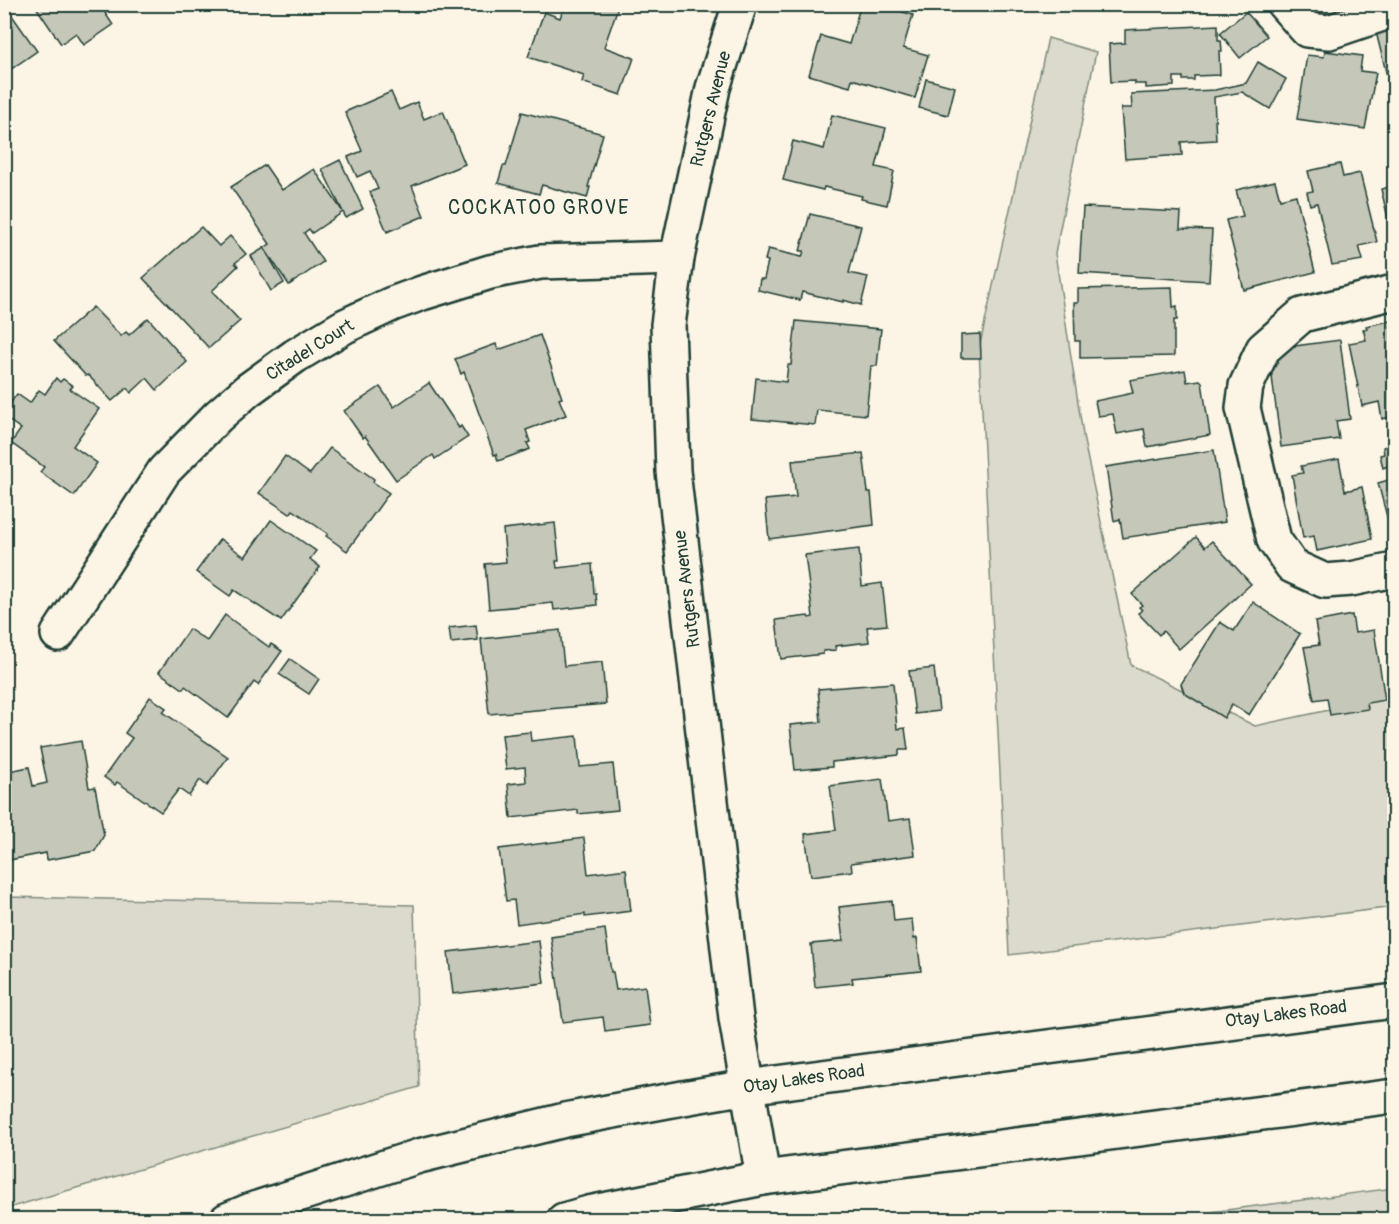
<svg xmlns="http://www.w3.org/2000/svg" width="1399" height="1224" viewBox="0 0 1399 1224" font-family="Pangolin,sans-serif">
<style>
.green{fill:#dcdacc;stroke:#7e8c80;stroke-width:1.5}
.building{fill:#c5c7b9;stroke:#1f3d34;stroke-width:1.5}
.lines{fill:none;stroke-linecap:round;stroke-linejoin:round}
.minor-casing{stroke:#1f3d34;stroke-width:38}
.major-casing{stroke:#1f3d34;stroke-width:38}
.minor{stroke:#fcf5e5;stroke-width:33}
.major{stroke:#fcf5e5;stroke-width:33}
.labels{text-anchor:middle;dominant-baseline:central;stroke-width:4.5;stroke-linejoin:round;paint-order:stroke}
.street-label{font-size:18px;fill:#1f3d34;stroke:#fcf5e5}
.neighbourhood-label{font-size:20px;letter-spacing:1.5px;fill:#1f3d34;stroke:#fcf5e5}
</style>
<rect width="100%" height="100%" fill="#fcf5e5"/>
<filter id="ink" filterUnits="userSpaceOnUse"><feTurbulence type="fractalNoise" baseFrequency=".0167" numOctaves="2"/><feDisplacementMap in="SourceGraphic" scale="12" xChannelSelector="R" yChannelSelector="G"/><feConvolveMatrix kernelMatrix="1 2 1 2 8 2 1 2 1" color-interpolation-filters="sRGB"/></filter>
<g filter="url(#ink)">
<g class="green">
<path d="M1048,38L1096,52L1055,253L1084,441L1131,665L1255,726L1394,696V907L1009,955L979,349Z"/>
<path d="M5,897L414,905L419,1087L5,1209Z"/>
<path d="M1394,1188V1219H1157Z"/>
</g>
<g class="building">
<path d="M4,4L37,51L4,74Z"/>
<path d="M34,4H118L105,13L113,25L84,45L76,33L61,44Z"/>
<path d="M565,4H619L604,47L634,58L621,95L582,82L584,75L528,57L544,12L560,18Z"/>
<path d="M861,4H877L913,15L903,48L928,55L915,98L852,79L850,87L809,75L821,36L849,44Z"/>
<path d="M1150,4H1224V6L1150,9Z"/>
<path d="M1246,12L1267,36L1240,58L1220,33Z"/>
<path d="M1218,25V40H1221L1222,51H1219L1220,75L1194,76V80H1183V77H1174V86L1146,88V84H1135V81L1111,82L1109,44L1125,43V30Z"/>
<path d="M1394,25V104L1376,32Z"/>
<path d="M1325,51L1362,56L1360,71L1376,73L1365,129L1297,119L1307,55L1324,57Z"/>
<path d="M1258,62L1286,79L1270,109L1242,92L1214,97L1216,140L1181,142L1182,155L1125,159L1121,108H1132L1131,94L1215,90L1246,83Z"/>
<path d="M926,79L955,87L948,115L919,108Z"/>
<path d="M391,92L399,110L417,102L424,119L443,111L465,164L412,186L424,216L387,232L370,192L378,189L370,171L357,177L348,157L362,151L345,112Z"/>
<path d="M522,112L603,134L588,187H590L587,198L542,185L539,194L498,183L503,166H506Z"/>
<path d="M832,115L886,128L876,167L894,171L887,205L861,199L862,196L824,187L823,190L783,180L793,141L824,149Z"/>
<path d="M340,160L363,209L346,218L322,169Z"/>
<path d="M1340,164L1343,177L1360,173L1377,242L1359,246L1363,260L1332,265L1317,203L1310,205L1307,192L1313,191L1308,171Z"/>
<path d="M265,165L282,190L314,169L343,212L312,233L309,229L304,233L323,262L289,285L264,248L270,244L231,187Z"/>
<path d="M1275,181L1280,199L1296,195L1315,272L1244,290L1226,220L1243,216L1236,190Z"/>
<path d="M1394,186V243L1381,189Z"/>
<path d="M1083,207L1181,212L1180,229L1212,230L1209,281L1079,273Z"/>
<path d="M810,214L861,226L849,273L868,277L861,305L843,300V302L802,292L800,300L758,290L760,279H764L768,261L765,260L768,249L802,257L804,251H800Z"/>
<path d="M201,227L219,246L230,236L246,254L235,263L238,266L212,291L240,321L209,348L143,278Z"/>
<path d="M264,248L284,283L271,291L251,256Z"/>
<path d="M1172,287L1173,307L1177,306V320H1174V356L1080,358V341H1075L1074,303H1078V289Z"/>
<path d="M93,307L121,336L126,332L129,335L148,318L187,362L157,390L147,378L131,393L127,388L112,401L88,375L86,376L54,341Z"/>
<path d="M1394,320V416L1382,419L1379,402L1362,406L1349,343L1366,340L1363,329H1367L1366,326Z"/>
<path d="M796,321L881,329L877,366H871L866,415L817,410L815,425L752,419L756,378L786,382L788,365H791Z"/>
<path d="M980,334L981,358H961V335Z"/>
<path d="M540,335L562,398L559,399L566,415L526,430L530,442L527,443L530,449L498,461L496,454L494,455L464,372L461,374L455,359L496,344L498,350Z"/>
<path d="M1340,340L1350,419L1336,421L1339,439L1281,447L1271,369L1287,347Z"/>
<path d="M1185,370L1187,382L1200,380L1202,382L1210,435L1147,447L1144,429L1117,434L1113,414L1098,416L1095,401L1133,393L1130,380Z"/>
<path d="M56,378L60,382L63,379L73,386L70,389L99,409L73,446L97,463L74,496L40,472L44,467L11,443L21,429L4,417V411L17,394L30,403L39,390L45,394Z"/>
<path d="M429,383L459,428L461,426L468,437L435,459L433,455L396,480L365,436L363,438L344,411L380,387L394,407Z"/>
<path d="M1394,444V543L1378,483L1392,479L1388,466L1383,468L1380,455L1384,454L1383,447Z"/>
<path d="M330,448L374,479L373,482L389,493L347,551L326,536L328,534L293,510L290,514L259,493L285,456L310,474Z"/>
<path d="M1214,450L1225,522L1123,538L1120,519L1114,521L1106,467Z"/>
<path d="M863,453L868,492H871L874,525L769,539L765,500L796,497L792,461Z"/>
<path d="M1339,459L1345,491L1362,487L1372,539L1317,551L1314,536L1303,538L1292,475L1303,473L1301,466Z"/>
<path d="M271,520L316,551L310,559L320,567L281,621L234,590L230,596L196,572L220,539L245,557Z"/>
<path d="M555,523L559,561H556L557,568L592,564L594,594H596L597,605L554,610L553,603L489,609L485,564L506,562L503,529Z"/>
<path d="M1196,537L1205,547L1212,541L1251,584L1179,649L1163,631L1159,635L1138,613L1142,610L1139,607L1142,605L1132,594Z"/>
<path d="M859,549L862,586L882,583L887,625L867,627L869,642L835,646L836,650L823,651V654L781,659L776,620L808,616L809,618L813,617L805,555Z"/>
<path d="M1253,602L1300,634L1249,715L1232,704L1224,718L1184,693L1181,684L1220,622L1234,631Z"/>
<path d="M225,615L269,647L271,644L282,651L258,685L254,682L228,718L185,686L183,689L159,672L189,629L207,641Z"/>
<path d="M1352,615L1355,633L1374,630L1385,700L1367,703L1368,709L1330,715L1327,698L1314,700L1304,647L1319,645L1315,622Z"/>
<path d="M476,625L478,640L451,643L449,628Z"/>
<path d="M560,630L564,666L602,662L606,704L489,714L481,639Z"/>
<path d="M290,659L319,679L309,694L279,674Z"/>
<path d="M934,668L939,711L915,714L909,671Z"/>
<path d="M893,683L897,729L905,728L908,750H899V755L832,762V767L795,770L790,725L821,722L818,689Z"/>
<path d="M150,697L166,708L163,712L228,757L207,786L200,780L189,796L179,789L161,812L117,782L115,785L104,777L132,738L125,733Z"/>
<path d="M530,732L531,741L577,736L580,767L613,764L618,810L578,814V810L511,818L508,784L526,782L525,767L506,769L502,735Z"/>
<path d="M81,741L89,788L95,787L104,835L95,851L47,860L46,853L4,861V772L29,767L33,786L47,783L40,748Z"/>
<path d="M882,779L888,821L910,818L915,855L851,863L852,871L811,876L805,834L836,830L830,786Z"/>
<path d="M584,838L588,874L626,869L631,911L585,917V914L517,924L514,900L506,901L499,849Z"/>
<path d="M892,901L894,921L912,919L914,939L917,938L921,971L852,978L853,983L815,987L811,944L843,941L839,907Z"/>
<path d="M605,929L611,972H613L616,990L645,986L650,1025L605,1031L603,1017L563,1022L551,937Z"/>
<path d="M539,941L544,983L453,994L448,952Z"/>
</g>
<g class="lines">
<defs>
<g id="minor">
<path d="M1284,4L1307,30L1329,32L1394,10"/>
<path d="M1394,292L1302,315L1263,349L1246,386L1243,408L1274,540L1292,566L1325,581L1351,579L1394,570"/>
<path d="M58,634L164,471L218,416L248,390L295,356L345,326L392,304L422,293L490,272L540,262L677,258"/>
</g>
<g id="major">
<path d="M740,4L713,88L677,258L668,325L673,471L736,1018L763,1178"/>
<path d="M227,1220L251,1210L419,1156L565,1120L683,1098L747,1087L1394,1001"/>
<path d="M564,1220L589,1213L763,1178L1394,1096"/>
</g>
</defs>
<use href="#minor" class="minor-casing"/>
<use href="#major" class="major-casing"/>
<use href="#minor" class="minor"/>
<use href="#major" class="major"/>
</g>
</g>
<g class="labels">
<g class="street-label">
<text transform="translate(711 109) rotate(-76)">Rutgers Avenue</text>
<text transform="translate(310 350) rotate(-32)">Citadel Court</text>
<text transform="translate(687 589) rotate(-97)">Rutgers Avenue</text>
<text transform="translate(1286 1014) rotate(-7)">Otay Lakes Road</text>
<text transform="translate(804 1079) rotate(-8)">Otay Lakes Road</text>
</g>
<g class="neighbourhood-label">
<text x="539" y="207">COCKATOO GROVE</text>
</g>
</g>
<rect width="1399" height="1224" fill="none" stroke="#fcf5e5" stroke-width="24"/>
<rect x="12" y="12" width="1375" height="1200" fill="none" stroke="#1f3d34" stroke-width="2" filter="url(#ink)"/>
</svg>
